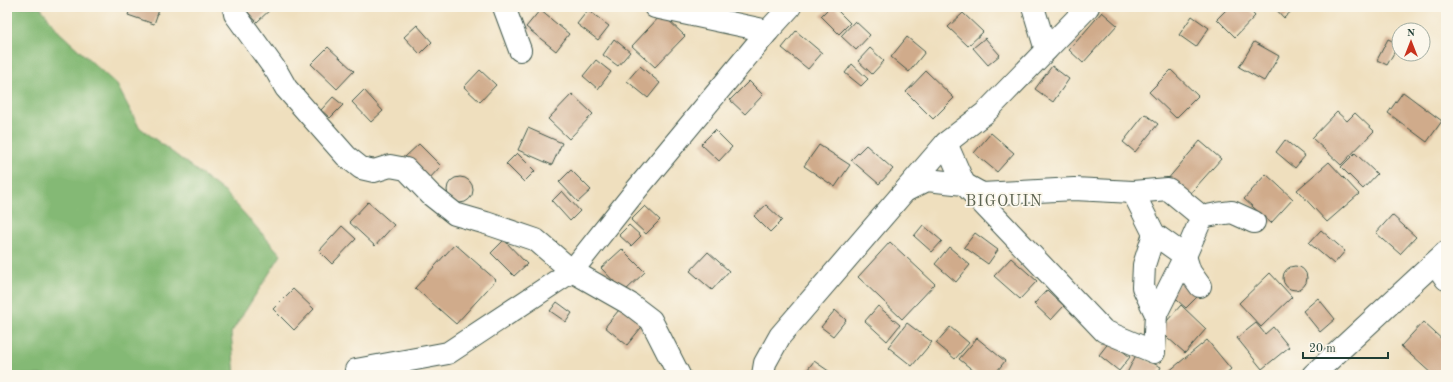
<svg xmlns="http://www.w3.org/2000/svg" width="1453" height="382" viewBox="0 0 1453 382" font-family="'Old Standard TT',serif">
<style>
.forest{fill:#84b974;stroke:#527b54}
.building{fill:#d0ab8b}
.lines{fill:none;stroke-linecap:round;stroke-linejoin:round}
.minor-casing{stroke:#3e5549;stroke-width:24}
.minor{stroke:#fff;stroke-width:22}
.labels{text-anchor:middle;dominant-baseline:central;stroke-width:3.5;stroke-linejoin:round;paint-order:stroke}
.neighbourhood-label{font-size:16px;letter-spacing:1px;fill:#5d6452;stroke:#fbf7ec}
</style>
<rect width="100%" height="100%" fill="#fbf7ec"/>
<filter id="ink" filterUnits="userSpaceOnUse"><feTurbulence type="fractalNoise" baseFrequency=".025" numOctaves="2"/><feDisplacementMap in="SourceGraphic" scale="8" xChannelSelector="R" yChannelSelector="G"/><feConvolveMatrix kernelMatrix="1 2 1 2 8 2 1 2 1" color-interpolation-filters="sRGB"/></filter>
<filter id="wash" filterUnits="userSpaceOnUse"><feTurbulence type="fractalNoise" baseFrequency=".012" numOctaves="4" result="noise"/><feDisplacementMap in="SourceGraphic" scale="16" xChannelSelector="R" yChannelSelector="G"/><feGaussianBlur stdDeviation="0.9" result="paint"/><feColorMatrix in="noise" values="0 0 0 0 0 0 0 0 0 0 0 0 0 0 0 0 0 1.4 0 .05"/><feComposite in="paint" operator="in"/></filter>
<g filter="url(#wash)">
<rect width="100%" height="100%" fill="#efdfbe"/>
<path class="forest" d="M7,7H40L59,32L117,85L139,127L226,193L281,255L231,333L235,375H7Z"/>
<g id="blocks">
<g class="building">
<path d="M131,7H160L154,24L128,15Z"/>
<path d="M243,7H273L257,22Z"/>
<path d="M830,7H834L850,23L839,34L821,16Z"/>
<path d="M1229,7H1247L1255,16L1235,37L1217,19Z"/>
<path d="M1274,7H1296L1284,18Z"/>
<path d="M540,10L569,34L556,51L526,27Z"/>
<path d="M588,10L609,26L598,40L577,24Z"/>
<path d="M1102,12L1117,25L1083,63L1069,50Z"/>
<path d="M963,13L983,32L968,46L948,27Z"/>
<path d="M662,14L685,36L655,67L632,46Z"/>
<path d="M1192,16L1209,28L1196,47L1179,35Z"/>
<path d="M855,21L870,35L856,50L841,36Z"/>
<path d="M417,25L432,42L420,54L404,37Z"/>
<path d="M796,31L822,53L808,69L782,48Z"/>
<path d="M907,37L925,52L909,72L891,57Z"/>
<path d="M985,38L1000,55L988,65L973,48Z"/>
<path d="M614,39L630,52L618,66L603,55Z"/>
<path d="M1388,39L1399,44L1387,65L1377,60Z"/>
<path d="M1254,42L1279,56L1264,81L1239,67Z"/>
<path d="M328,47L354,71L337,89L311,64Z"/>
<path d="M870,48L884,61L872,74L858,61Z"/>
<path d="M596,60L611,72L598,89L583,76Z"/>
<path d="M852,64L868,79L861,86L845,73Z"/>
<path d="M640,66L660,83L648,98L627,81Z"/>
<path d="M1052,66L1069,79L1053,102L1035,89Z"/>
<path d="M480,70L496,85L480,102L464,87Z"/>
<path d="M1171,70L1198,96L1176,118L1149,92Z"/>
<path d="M926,71L954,98L933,119L906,92Z"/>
<path d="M749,81L763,95L745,114L730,100Z"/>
<path d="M364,90L383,111L371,122L352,102Z"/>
<path d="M1403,92L1442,121L1427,142L1388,113Z"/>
<path d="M572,94L593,114L569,139L548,119Z"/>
<path d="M333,97L343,105L330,118L321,110Z"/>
<path d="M1337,112L1347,121L1355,113L1374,131L1341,165L1312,138Z"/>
<path d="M1145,114L1158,124L1135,152L1123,142Z"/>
<path d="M528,128L562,143L552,165L518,150Z"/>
<path d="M715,130L732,147L719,161L701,144Z"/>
<path d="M991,133L1014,153L997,172L974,153Z"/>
<path d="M1285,140L1305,156L1295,168L1276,152Z"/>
<path d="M1200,141L1221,159L1187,197L1167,180Z"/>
<path d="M419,144L441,166L428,180L405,157Z"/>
<path d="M819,145L850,165L835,187L804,166Z"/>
<path d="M866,145L893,169L879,184L851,160Z"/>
<path d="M517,153L535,171L524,182L506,164Z"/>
<path d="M1355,153L1377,174L1363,189L1341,167Z"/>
<path d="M1329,162L1359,194L1327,222L1297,190Z"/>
<path d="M571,170L591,190L578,202L559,182Z"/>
<path d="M1266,174L1293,199L1271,223L1244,199Z"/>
<circle cx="460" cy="190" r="13"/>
<path d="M562,191L580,211L570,221L552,201Z"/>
<path d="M368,202L394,225L375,246L349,222Z"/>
<path d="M766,205L782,220L770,232L754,216Z"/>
<path d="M645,206L660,220L646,234L631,220Z"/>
<path d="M1392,215L1416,237L1400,254L1376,233Z"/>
<path d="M629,225L641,236L631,246L619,235Z"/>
<path d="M923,225L942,241L932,252L914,236Z"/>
<path d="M342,226L356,239L332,264L319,251Z"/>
<path d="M1321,230L1345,251L1334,264L1309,243Z"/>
<path d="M975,233L998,250L988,264L964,247Z"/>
<path d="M504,240L527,264L514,276L491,253Z"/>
<path d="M890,242L935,284L902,319L858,277Z"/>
<path d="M455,244L496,280L456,324L415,288Z"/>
<path d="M949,247L970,265L956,282L935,264Z"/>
<path d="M622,249L645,272L624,292L601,268Z"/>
<path d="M708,252L729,271L712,290L690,271Z"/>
<path d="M1011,258L1037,281L1020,299L994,276Z"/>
<circle cx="1295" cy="278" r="12"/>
<path d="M1270,273L1292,297L1261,327L1239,303Z"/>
<path d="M1182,281L1198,296L1186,308L1170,294Z"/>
<path d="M293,289L314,309L294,330L273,309Z"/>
<path d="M1047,290L1064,306L1051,320L1034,304Z"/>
<path d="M1318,298L1335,319L1320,332L1303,311Z"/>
<path d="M557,302L572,313L566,322L550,311Z"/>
<path d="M623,305L645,323L627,345L605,327Z"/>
<path d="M1181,305L1206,329L1185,353L1159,330Z"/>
<path d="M878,306L900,325L887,341L865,321Z"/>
<path d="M835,310L846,320L833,336L821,327Z"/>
<path d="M1423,322L1446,343V375H1433L1401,346Z"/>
<path d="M907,323L932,342L912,366L888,347Z"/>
<path d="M1256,323L1265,334L1273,327L1289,347L1262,369L1237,338Z"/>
<path d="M950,327L969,343L955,359L936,343Z"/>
<path d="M977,338L1005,361L994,375H979L959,359Z"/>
<path d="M1207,340L1231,369L1224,375H1171L1168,372Z"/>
<path d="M1110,341L1130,357L1119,371L1099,355Z"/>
<path d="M1136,355L1161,367L1157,375H1126Z"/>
<path d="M814,361L833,374L832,375H808L805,373Z"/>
</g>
</g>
</g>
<g filter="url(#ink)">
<use href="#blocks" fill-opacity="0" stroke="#3e5549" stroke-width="1"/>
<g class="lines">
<defs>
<g id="minor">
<path d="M234,7L235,14L277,72L286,88L346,156L361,168L374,171L390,166L406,169L431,195L455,214L486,223L536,240L572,271L630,304L651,320L679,375"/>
<path d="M504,7L520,50"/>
<path d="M655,7L768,31"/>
<path d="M1033,7L1046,50"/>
<path d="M946,143L964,184L1104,331L1154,352L1156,314L1143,287L1144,265L1154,234"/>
<path d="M907,190L927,180L964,184L982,194L1074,189L1133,192L1168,189L1202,217L1217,214L1232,212L1254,222"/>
<path d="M1133,192L1154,234L1185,256L1190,272L1200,286"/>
<path d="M1435,263L1446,279"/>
<path d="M1156,314L1185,256L1202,217"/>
<path d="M356,370L448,353L572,271L637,189L768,31L790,7"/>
<path d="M763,375L765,363L780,336L946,143L985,113L1088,7"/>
<path d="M1313,375L1446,252"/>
</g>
</defs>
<use href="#minor" class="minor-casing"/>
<use href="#minor" class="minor"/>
</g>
</g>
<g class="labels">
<g class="neighbourhood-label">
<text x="1004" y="202">BIGOUIN</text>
</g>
</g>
<rect width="1453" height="382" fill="none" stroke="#fbf7ec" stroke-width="24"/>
<g transform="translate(1411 42)"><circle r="19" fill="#fbf7ec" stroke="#a3ada2"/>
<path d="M0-3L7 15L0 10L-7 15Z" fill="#c8321e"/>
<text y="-6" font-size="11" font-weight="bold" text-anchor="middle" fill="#1f3d34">N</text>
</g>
<path d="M1303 352v6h85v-6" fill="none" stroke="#1f3d34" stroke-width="2"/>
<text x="1309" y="352" font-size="12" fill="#1f3d34" stroke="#fbf7ec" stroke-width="3" paint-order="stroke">20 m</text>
</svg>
